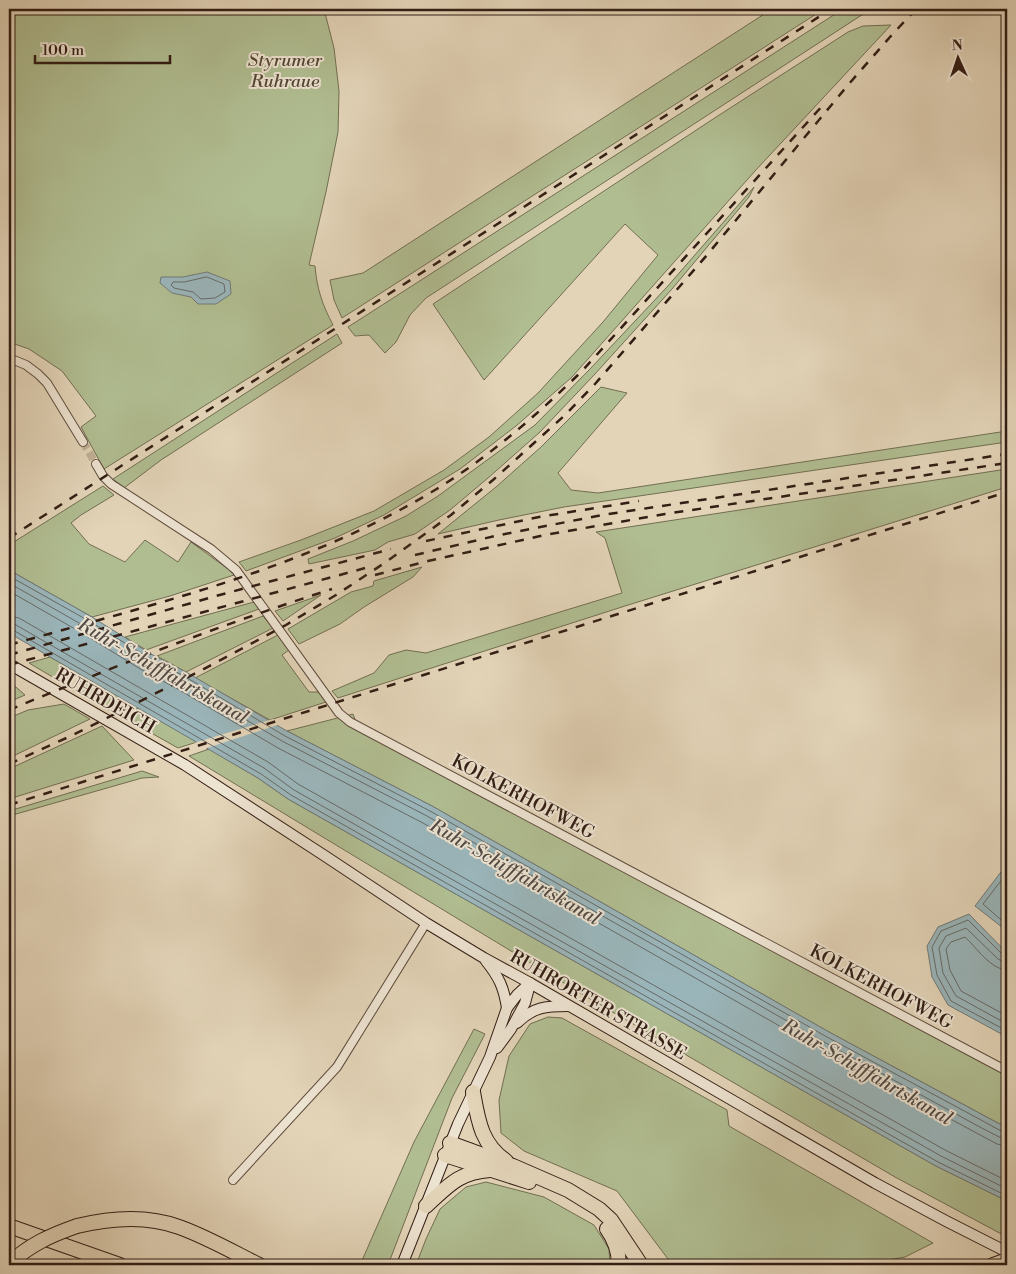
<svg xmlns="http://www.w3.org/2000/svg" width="1016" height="1274" viewBox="0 0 1016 1274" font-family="'Libre Bodoni',serif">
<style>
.green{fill:#b0bd91;stroke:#726e52}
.water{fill:#9ab5ba;stroke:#717978}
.pier{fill:#e3d4b8}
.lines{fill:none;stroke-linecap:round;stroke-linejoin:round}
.shore{stroke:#666a67;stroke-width:1}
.minor-tunnel{stroke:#c0b097;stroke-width:8;stroke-dasharray:8 4;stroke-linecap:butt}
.minor-casing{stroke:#5f4c3d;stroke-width:10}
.secondary-casing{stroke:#331e14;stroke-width:12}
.motorway-casing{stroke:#331e14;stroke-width:16}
.minor{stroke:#ede3d1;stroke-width:8}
.secondary{stroke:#ede3d1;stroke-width:10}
.motorway{stroke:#e3d4b8;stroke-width:14}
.rail{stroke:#331e14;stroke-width:2.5;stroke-dasharray:9 9;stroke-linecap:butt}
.motorway-bridge-casing{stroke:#331e14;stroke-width:16;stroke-linecap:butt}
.motorway-bridge{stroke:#e3d4b8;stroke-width:14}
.labels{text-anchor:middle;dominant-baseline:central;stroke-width:4;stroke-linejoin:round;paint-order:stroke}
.park-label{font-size:18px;font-style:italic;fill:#524633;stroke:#ede3d1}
.street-label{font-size:18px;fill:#331e14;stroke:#ede3d1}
.water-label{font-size:19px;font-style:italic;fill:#524b46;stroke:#ede3d1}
</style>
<rect width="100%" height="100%" fill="#e3d4b8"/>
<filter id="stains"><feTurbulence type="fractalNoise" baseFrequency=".004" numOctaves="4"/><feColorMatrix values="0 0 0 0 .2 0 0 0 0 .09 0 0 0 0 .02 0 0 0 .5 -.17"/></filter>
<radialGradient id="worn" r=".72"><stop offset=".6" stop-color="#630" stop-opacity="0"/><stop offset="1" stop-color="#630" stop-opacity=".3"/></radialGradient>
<g class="green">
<path d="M9,9H324L334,48L339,91L338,132L326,192L309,265L315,266C317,289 322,304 333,325L104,469L81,427L96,416L62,371L29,349L9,342Z"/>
<path d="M772,9H824L342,318L334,300L330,280L363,273Z"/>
<path d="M843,9H871L426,298L410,315L396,342L385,353L369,335L355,336L348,327Z"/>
<path d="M891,25L755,171L572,377L516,426L460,469L384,515L335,538L246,571L239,562L301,540L374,511L444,470L489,437L538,393L603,322L658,255L625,224L484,380L433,304L710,121L848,32L863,26Z"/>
<path d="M754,187L749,197L672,289L595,374L540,432L488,478L450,510L415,534L388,542L375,550L309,564L308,559L353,541L406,516L438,496L535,425L590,369L667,287Z"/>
<path d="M337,334L342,343L161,460L124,488L113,479Z"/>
<path d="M601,387L627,393L558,473L571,490L598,493L1007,431V442L564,507L499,520L438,534L496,487L541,447Z"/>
<path d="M1007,469V487L994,491L625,606L338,698L332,691L374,673L389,655L406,650L426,653L622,593L605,538L596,532Z"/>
<path d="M103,486L114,495L81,515L71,523L89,544L125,562L145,540L178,562L191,542L228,569L234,575L170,596L92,617L9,570V545Z"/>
<path d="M422,567L413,577L364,607L340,624L299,644L288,629L351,592L373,586L374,581Z"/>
<path d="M321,595L283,621L275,611Z"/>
<path d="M254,602L259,609L146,650L125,637Z"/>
<path d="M263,616L273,628L186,672L157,656Z"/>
<path d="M278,635L289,650L282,655L309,692H319L326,702L270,720L195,678Z"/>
<path d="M50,657L81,674L61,682L29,663Z"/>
<path d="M9,681L25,695L9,702Z"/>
<path d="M93,681L127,701L109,710L73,690Z"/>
<path d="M64,704L90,719L9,758V718L28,710Z"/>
<path d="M138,708L197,742L178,748L121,716Z"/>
<path d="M353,714L356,722L1007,1068V1128L829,1032L432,806L287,731Z"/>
<path d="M102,726L134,760L9,799V769Z"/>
<path d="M209,749L258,778L288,799L936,1166L1007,1201V1237L895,1177L587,997L189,756Z"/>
<path d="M142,771L159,777L142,778L9,816V811Z"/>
<path d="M548,1017L562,1018L727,1110L729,1126L933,1243L905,1257L861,1265H675L668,1259L617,1191L524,1151L501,1133L499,1100L509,1056L530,1024Z"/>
<path d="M474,1029L485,1034L452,1098L388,1265H360L414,1142Z"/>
<path d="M486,1182L544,1197L594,1225L609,1249L610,1265H416L426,1239L440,1209L466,1187Z"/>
</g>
<g class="water">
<path d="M207,272L230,281L231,294L216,304H198L191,297L172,293L160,283L161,277H183Z"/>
<path d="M9,570L92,617L151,654L186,672L287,731L432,806L829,1032L1007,1128V1201L936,1166L288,799L258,778L9,633Z"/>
<path d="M1007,864V931L975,906Z"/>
<path d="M969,914L1007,953V1037L948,1005L932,977L927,946L938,927Z"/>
</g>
<path class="pier" d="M273,719L281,724L204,749L194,743Z"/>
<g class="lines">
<g class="shore">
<path d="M207,277L224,284L225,292L215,298L201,299L193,292L174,288L171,285L173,282H184Z"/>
<path d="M9,576L89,621L149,658L184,676L285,736L430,811L827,1037L981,1120L1003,1132H1007"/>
<path d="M9,583L86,627L146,663L180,681L282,741L427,816L824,1042L978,1126L1001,1138L1007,1139"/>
<path d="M9,591L82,633L142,670L176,688L278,748L423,823L820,1049L997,1144L1007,1146"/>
<path d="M9,616L19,618L268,762L298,784L945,1150L1007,1181"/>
<path d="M9,623L16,625L264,768L294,790L941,1156L1007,1189"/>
<path d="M9,629L13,630L261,774L291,795L938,1162L1007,1196"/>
<path d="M1007,873L983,904L1007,925"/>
<path d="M1007,956L1002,954L968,920L941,931L932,947L937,975L951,1001L1007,1031"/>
<path d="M1007,962L1002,961L998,959L966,928L946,936L939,948L943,973L956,996L1007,1024"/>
<path d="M1007,970C990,969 977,948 965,937L951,942L946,949L950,970L961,991L1007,1016"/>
</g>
<path class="minor-tunnel" d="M83,442L96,464"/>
<defs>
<g id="minor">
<path d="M9,358L26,365L38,374L47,383L83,442"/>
<path d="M96,464L103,476L111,484L211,549L236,570L339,713L350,722L1007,1071"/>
<path d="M233,1180L337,1067L426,923"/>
</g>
<g id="secondary">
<path d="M9,664L185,765L325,856L426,923L484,958L530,983L875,1183L946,1221L1007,1252"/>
<path d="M486,961C499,977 504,988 507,1008"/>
<path d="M517,1023C533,1007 546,1006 568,1006"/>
<path d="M497,1048L511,1029L525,1003L530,984"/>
<path d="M402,1265L458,1124L490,1057L507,1008L517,995L530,983"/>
</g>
<g id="motorway">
<path d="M473,1092C478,1120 481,1144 506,1161"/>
<path d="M450,1143L513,1166L568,1190L599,1209L611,1220L641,1265"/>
<path d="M445,1155L529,1182"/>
<path d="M426,1206C448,1186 459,1172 490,1170"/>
<path d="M9,1226L120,1265"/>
<path d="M77,1226C110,1218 147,1215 179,1227C207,1237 233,1252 259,1265"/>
<path d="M607,1229C615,1240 619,1251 619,1265"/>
<path d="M993,1265L1007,1260"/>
</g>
</defs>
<use href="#minor" class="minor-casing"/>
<use href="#secondary" class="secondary-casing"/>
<use href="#motorway" class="motorway-casing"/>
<use href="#minor" class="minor"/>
<use href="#secondary" class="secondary"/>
<use href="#motorway" class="motorway"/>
<g class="rail">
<path d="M9,538L333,330L831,9"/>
<path d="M426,541L539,517L639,501"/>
<path d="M415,555L495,536L602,515L1007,454"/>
<path d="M375,575L428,561L545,535L665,514L1007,463"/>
<path d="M9,645C154,604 305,569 435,490C489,457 537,415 582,371L824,104"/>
<path d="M9,655L216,596L391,549"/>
<path d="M9,665L369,567"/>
<path d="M9,710C115,666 223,624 332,589"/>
<path d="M9,764L73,735L202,670L286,625L336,595L386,562L451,515L493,480L564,416L595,384L707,255L848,85L890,37L916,9"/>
<path d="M9,805L1007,492"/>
</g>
<defs>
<path id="motorway-bridge" d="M9,1264C29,1245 51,1235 77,1226"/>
</defs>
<use href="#motorway-bridge" class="motorway-bridge-casing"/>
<use href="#motorway-bridge" class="motorway-bridge"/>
</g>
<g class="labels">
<g class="park-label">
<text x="285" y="60">Styrumer<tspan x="285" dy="21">Ruhraue</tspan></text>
</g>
<g class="street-label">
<text transform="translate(105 701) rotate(30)">RUHRDEICH</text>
<text transform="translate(523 797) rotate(28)">KOLKERHOFWEG</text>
<text transform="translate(881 987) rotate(28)">KOLKERHOFWEG</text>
<text transform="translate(598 1005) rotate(30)">RUHRORTER STRASSE</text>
</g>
<g class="water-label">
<text transform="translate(163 671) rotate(30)">Ruhr-Schifffahrtskanal</text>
<text transform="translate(515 872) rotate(30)">Ruhr-Schifffahrtskanal</text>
<text transform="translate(867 1072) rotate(30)">Ruhr-Schifffahrtskanal</text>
</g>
</g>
<rect width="1016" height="1274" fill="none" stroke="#e3d4b8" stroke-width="30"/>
<rect x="10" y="10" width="996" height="1254" fill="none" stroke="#331e14" stroke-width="2.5"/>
<rect x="15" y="15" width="986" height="1244" fill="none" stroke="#331e14"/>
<g transform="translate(958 58) rotate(357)" stroke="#ede3d1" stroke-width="4" paint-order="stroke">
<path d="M0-4L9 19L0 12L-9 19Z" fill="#331e14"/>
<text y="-8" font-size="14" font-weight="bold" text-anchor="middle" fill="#331e14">N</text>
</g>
<path d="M35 55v8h135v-8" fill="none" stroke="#331e14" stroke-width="2.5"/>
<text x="42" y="55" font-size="15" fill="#331e14" stroke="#ede3d1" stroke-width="4" paint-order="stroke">100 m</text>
<rect width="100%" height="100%" filter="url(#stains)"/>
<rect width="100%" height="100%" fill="url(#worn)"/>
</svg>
